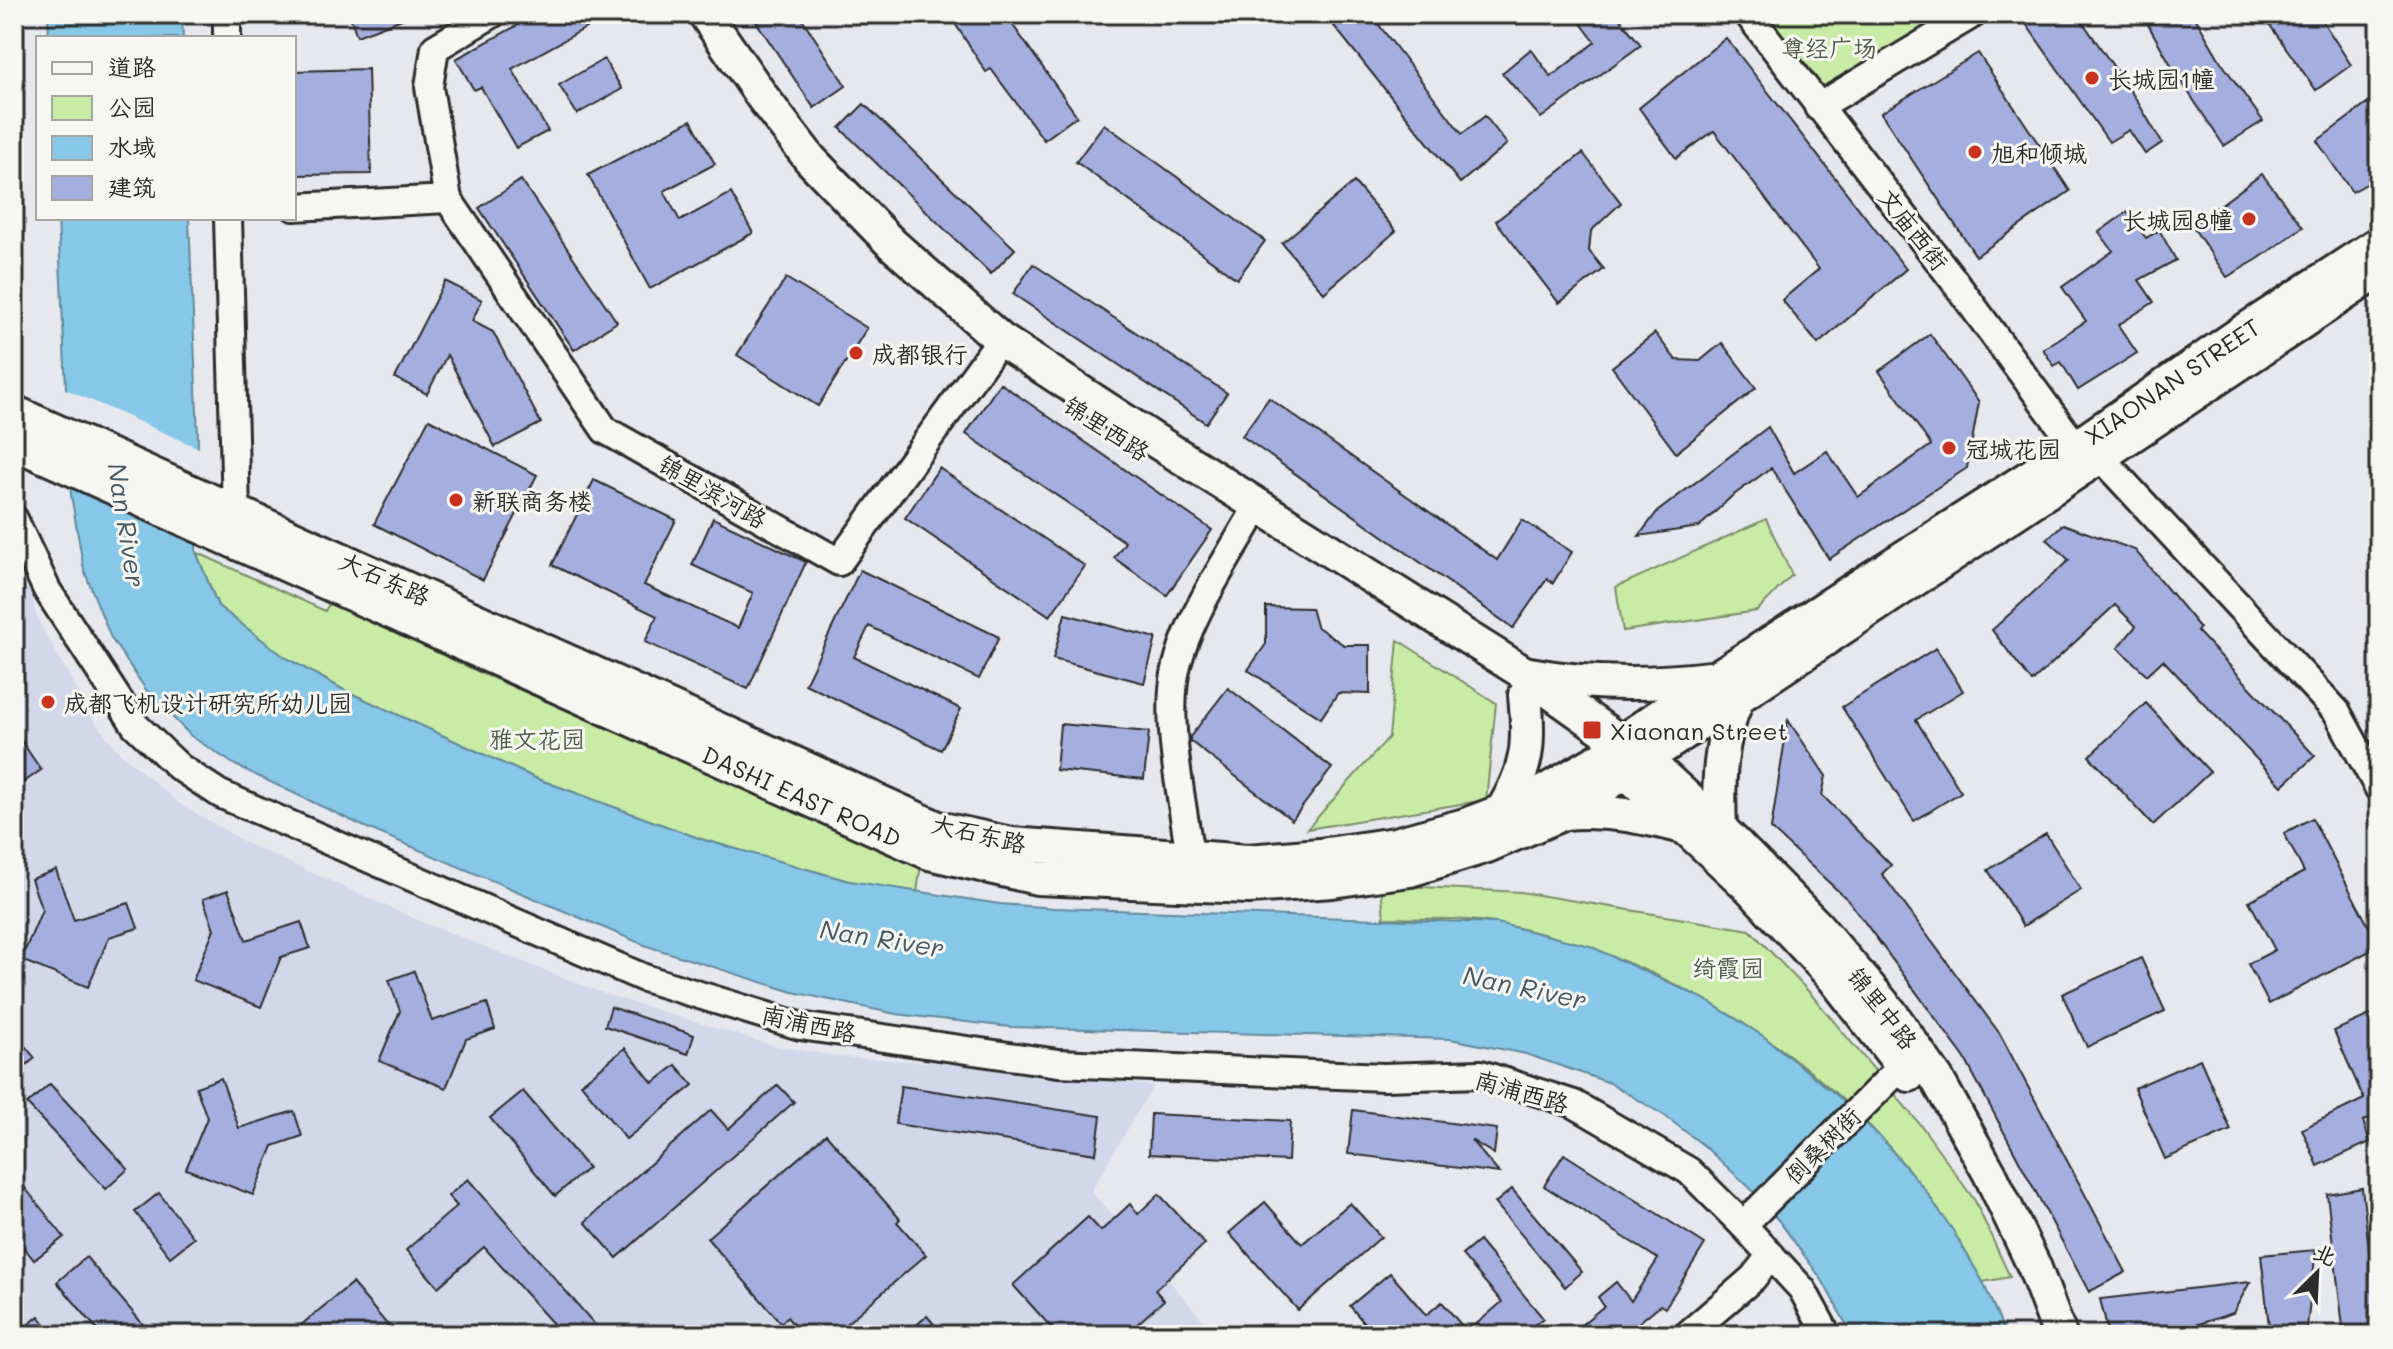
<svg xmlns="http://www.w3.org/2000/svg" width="2393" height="1349" viewBox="0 0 2393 1349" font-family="Mali,'LXGW WenKai TC',sans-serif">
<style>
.built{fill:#d2d7ea}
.green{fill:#c8eca5;stroke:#7a8c68;stroke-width:2}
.water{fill:#87c7e8;stroke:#62899c;stroke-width:2}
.pier{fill:#e6e8ee}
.building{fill:#a4afdf;stroke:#2b2b2b;stroke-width:2}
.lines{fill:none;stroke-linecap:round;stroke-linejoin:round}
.minor-casing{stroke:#2b2b2b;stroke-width:32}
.major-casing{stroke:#2b2b2b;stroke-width:38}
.minor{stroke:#f6f6f2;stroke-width:26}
.major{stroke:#f6f6f2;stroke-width:32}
.poi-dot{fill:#c8321e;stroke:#f6f6f2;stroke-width:3}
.labels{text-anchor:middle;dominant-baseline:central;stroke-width:6;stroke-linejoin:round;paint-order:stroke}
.park-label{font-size:24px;fill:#525b4a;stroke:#f6f6f2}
.poi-label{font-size:24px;fill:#2b2b2b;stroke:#f6f6f2;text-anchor:start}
.street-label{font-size:24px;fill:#2b2b2b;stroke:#f6f6f2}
.water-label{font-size:26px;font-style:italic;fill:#475a64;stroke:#f6f6f2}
</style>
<rect width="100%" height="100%" fill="#e6e8ee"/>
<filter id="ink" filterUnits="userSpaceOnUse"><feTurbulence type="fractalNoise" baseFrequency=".0125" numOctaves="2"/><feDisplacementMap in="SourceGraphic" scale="16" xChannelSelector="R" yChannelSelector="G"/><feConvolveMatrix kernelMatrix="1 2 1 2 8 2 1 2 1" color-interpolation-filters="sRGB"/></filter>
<g filter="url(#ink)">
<path class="built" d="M31,586L35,612L43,629L94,720L118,751L180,804L250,845L415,919L602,993L771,1045L841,1057L960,1064L1153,1086L1091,1191L1216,1335H14V595Z"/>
<g class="green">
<path d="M1762,14H1920L1926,25L1819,91Z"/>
<path d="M1766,519L1792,575L1757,611L1623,631L1616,587Z"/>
<path d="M196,552L325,611L330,602L481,673L921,863L917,893L849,881L701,839L535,778L344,690L286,658L218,606Z"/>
<path d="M1398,640L1496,703L1486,800L1307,829L1389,737Z"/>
<path d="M1381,885L1521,892L1750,930L1810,993L1923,1128L1975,1201L2010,1277L1983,1282C1965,1250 1946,1219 1924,1190C1825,1056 1662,955 1499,924C1462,917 1421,919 1384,918Z"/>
</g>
<g class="water">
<path d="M48,14H182L183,38H49Z"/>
<path d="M58,218H189L198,436L196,552L218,606L286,658L344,690L535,778L701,839L849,881L1000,904L1055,908L1497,923L1590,946L1704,999L1763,1036L1839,1097L1881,1138L1923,1187L1954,1232L1983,1282L2006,1335H1852L1822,1280L1779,1221L1750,1188L1703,1145L1665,1116L1610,1083L1526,1054L1450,1039L1010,1027L896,1014L793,992L647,946L365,827L235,765L191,736L147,691L111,638L84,570L71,495Z"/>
</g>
<path class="pier" d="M63,388L201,449V546L67,487Z"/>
<g class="building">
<path d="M349,14H410V16L357,36Z"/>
<path d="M538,14H611L512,69L548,131L516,148L481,87L474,90L456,59Z"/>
<path d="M751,14H799L846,86L814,108Z"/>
<path d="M949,14H1005L1077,116L1044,140L991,69L986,72Z"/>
<path d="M1340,14H1393L1379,25L1462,134L1485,116L1507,144L1460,183L1330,21Z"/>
<path d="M1574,14H1616L1641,45L1541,118L1502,73L1531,49L1551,77L1595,42Z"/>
<path d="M2019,14H2077L2136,99L2162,143L2145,154L2129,130L2109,142Z"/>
<path d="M2142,14H2193L2221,62L2263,121L2224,146L2175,72Z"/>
<path d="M2262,14H2318L2351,65L2316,90Z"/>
<path d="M1726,38L1906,269L1818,344L1782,300L1819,269L1714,131L1676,158L1639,108Z"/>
<path d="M1978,53L2070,191L1976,256L1881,113Z"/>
<path d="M604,59L622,89L577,114L559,85Z"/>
<path d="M368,69L371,174L294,175V71Z"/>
<path d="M2379,95V177L2352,192L2317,141Z"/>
<path d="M864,104L1015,249L991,274L840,128Z"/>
<path d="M691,120L715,164L664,191L680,221L731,193L753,233L650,289L588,175Z"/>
<path d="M1104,124L1265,241L1237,279L1076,162Z"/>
<path d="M1583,153L1621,203L1591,231L1589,251L1604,269L1559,303L1496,221Z"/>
<path d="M2262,174L2303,227L2258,259L2227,277L2192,226Z"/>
<path d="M521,180L617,322L574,350L479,208Z"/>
<path d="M1354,182L1396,231L1324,293L1282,243Z"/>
<path d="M2127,212L2146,238L2157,232V226L2176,260L2139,280L2154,302L2118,325L2137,353L2078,390L2061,362L2054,366L2043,349L2086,321L2062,287L2113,251L2099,232Z"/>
<path d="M1033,264L1227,393L1206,423L1013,294Z"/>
<path d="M786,278L867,328L818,406L737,355Z"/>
<path d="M445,281L482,300L472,321L493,332L541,423L495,447L447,355L427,394L395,378Z"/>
<path d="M1655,333L1676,360L1700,361L1722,343L1756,388L1676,453L1612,367Z"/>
<path d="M1930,334L1979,402L1967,468L1829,559L1771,468L1731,497L1699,527L1639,536L1657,512L1768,427L1794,473L1827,451L1858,497L1931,445L1879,371Z"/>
<path d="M1000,383L1212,530L1167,595L1114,558L1125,542L966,434Z"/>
<path d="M1269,398L1497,560L1522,520L1572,552L1553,583L1547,579L1513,628L1242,436Z"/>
<path d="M429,419L537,475L483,580L374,524Z"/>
<path d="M939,468L1085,566L1050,616L905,518Z"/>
<path d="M594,480L676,520L644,585L738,628L753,593L692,565L713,518L806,562L748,689L645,642L657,616L552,565Z"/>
<path d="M2063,524L2135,550L2200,628L2197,631L2315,756L2282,786L2163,660L2147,675L2118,648L2136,626L2115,605L2032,682L1992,630L2069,560L2047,539Z"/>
<path d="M860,570L999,637L979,679L869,626L854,657L961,709L941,750L805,684Z"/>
<path d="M1266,607L1311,608L1316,626L1344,645H1370V694L1338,693L1321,718L1248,670L1266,644Z"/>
<path d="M1065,614L1156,638L1144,683L1053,659Z"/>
<path d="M1936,648L1963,691L1916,720L1961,792L1914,821L1842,707Z"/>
<path d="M1228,688L1332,768L1292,820L1190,741V737Z"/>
<path d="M2146,703L2210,772L2153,825L2089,756Z"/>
<path d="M1788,720L1826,776L1822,795L1891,865L1882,874L2000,1034L2126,1272L2089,1292L1964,1057L1849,901L1771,829Z"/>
<path d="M1060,724L1149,732L1144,779L1056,770Z"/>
<path d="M14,730L41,770L14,789Z"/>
<path d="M2312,818L2379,946L2269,1004L2248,964L2275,950L2249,901L2304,872L2284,833Z"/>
<path d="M2046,834L2081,890L2023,926L1988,870Z"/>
<path d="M56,870L74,920L129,903L138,928L109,937L88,987L21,960L42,910L31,879Z"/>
<path d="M228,890L246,940L301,922L310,948L281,957L261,1007L193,980L214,929L203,899Z"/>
<path d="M2141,958L2165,1011L2087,1047L2062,994Z"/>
<path d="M414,971L432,1021L487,1003L495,1029L466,1039L446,1088L379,1061L400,1011L389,980Z"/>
<path d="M611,1007L694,1035L688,1054L605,1026Z"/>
<path d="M2374,1013L2379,1026V1134L2372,1118L2363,1121L2370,1142L2318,1166L2302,1129L2364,1099L2334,1031Z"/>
<path d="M14,1033L35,1058L14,1075Z"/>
<path d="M625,1048L653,1083L676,1065L693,1085L626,1139L581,1084Z"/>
<path d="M2200,1059L2231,1130L2165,1159L2134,1088Z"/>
<path d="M221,1078L239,1128L294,1111L302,1136L273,1146L253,1195L186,1169L207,1118L196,1087Z"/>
<path d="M50,1084L128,1169L106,1189L27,1104Z"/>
<path d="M778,1085L794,1102L617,1258L585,1222L711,1110L728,1129Z"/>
<path d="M901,1086L1101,1116L1096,1154L895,1124Z"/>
<path d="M523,1091L588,1168L555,1196L490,1118Z"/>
<path d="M1353,1110L1497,1129L1494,1154L1471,1140L1499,1173L1348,1154Z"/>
<path d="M1151,1114L1290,1121L1288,1161L1149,1154Z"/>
<path d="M826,1134L900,1219L897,1222L926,1255L833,1335H802L787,1317L781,1323L707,1238Z"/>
<path d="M1564,1154L1705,1244L1665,1308L1660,1305L1624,1335H1569L1604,1306L1598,1297L1616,1282L1631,1301L1658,1259L1544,1186Z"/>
<path d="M14,1174L64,1237L34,1260L14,1235Z"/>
<path d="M468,1179L604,1335H543L554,1325L484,1247L438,1287L406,1250L457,1206L448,1196Z"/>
<path d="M2362,1188L2379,1335H2344L2327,1194Z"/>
<path d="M1512,1189L1582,1272L1565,1287L1495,1203Z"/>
<path d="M159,1193L194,1238L170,1257L135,1212Z"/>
<path d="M1159,1194L1205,1244L1155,1290L1164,1300L1125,1335H1058L1013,1285L1088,1217L1101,1231L1130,1204L1138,1214Z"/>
<path d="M1265,1202L1302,1244L1350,1203L1381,1237L1298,1310L1229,1233Z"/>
<path d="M1479,1241L1543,1318L1522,1335H1374L1350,1306L1390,1273L1426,1315L1442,1302L1467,1332L1502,1302L1462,1255Z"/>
<path d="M2316,1250L2306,1335H2270L2261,1255Z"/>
<path d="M86,1257L152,1335H102L57,1282Z"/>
<path d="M2250,1282L2233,1313L2165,1335H2109L2100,1299Z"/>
<path d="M352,1283L396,1335H307L300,1326Z"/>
<path d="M39,1316L54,1335H16Z"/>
<path d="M927,1316L943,1335H905Z"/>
</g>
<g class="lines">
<defs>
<g id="minor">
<path d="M227,14V38"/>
<path d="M1748,14L1952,278L2076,447"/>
<path d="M1818,107L1973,14"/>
<path d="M448,199L605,430L839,562L990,354"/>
<path d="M294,207L448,199L429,87L435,48L492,14"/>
<path d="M228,218L236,511"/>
<path d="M2101,458L2337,712L2379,789"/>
<path d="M14,519L47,590L135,725L179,767L220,794L644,978L800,1026L1058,1063L1384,1077L1481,1074L1574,1104L1689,1171L1743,1225L1802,1289L1827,1335"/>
<path d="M1190,857C1183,804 1167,733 1174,680C1183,622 1230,556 1259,504"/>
<path d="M1743,1225L1903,1065"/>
<path d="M1687,1335L1753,1278L1771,1255"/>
</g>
<g id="major">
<path d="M705,14L763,98L810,159L892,244L1001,340L1151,438L1524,673L1646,760L1718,826L1816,925L1891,1013L1937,1079L1990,1174L2034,1266L2060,1335"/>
<path d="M14,412L938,828L1011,844L1248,861L1320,855L1395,844L1465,825L1502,811L1535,797L1604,757L1622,741L1717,677L2076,447L2241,333L2379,243"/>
<path d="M14,443L929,853L1037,878L1249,887L1332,881L1410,870L1487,846L1564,813L2379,271"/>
<path d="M1529,674C1588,685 1651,685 1710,678"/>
<path d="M1611,762L1627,773L1752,890L1833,977L1909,1075"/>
<path d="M1502,811C1528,768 1530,745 1525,695"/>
<path d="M1564,813C1605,809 1643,817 1683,827"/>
<path d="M1720,828C1718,785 1719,740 1737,700"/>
</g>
</defs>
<use href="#minor" class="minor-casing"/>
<use href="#major" class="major-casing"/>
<use href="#minor" class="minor"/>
<use href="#major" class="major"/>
</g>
</g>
<g class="poi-dot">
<circle cx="2092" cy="78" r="8"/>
<circle cx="1975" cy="152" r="8"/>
<circle cx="2249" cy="219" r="8"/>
<circle cx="856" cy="353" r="8"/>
<circle cx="1949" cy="448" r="8"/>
<circle cx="456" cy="500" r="8"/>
<circle cx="48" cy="702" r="8"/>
<rect x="1582" y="720" width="20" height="20" rx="4"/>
</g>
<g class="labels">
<g class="park-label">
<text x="1829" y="47">尊经广场</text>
<text x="537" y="738">雅文花园</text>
<text x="1728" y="967">绮霞园</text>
</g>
<g class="poi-label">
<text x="2108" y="78">长城园1幢</text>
<text x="1991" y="152">旭和倾城</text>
<text x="2233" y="219" text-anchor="end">长城园8幢</text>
<text x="872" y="353">成都银行</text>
<text x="1965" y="448">冠城花园</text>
<text x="472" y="500">新联商务楼</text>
<text x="64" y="702">成都飞机设计研究所幼儿园</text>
<text x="1610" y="730">Xiaonan Street</text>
</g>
<g class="street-label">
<text transform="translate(1914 229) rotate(52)">文庙西街</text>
<text transform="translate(2172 381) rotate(-34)">XIAONAN STREET</text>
<text transform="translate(1107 428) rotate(33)">锦里西路</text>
<text transform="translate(713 491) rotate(30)">锦里滨河路</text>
<text transform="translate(385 578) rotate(24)">大石东路</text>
<text transform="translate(802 796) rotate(24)">DASHI EAST ROAD</text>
<text transform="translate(979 833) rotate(13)">大石东路</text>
<text transform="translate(1883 1008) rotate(52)">锦里中路</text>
<text transform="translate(809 1023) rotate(12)">南浦西路</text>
<text transform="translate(1522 1091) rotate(16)">南浦西路</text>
<text transform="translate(1822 1145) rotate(-45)">倒桑树街</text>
</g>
<g class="water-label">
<text transform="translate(127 525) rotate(81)">Nan River</text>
<text transform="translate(882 938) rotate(9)">Nan River</text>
<text transform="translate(1525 987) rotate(12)">Nan River</text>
</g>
</g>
<rect width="2393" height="1349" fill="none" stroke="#f6f6f2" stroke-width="48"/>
<rect x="24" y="24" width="2345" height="1301" fill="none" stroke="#2b2b2b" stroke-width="3" filter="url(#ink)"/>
<rect x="36" y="36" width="260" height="184" fill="#f6f6f2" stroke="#a5a5a2" stroke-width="2"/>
<rect x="52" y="62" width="40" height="12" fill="#f6f6f2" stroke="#a5a5a2" stroke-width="2"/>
<text x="108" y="76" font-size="24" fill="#2b2b2b">道路</text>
<rect x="52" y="96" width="40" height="24" fill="#c8eca5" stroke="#a5a5a2" stroke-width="2"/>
<text x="108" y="116" font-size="24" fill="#2b2b2b">公园</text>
<rect x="52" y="136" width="40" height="24" fill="#87c7e8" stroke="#a5a5a2" stroke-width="2"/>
<text x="108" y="156" font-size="24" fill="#2b2b2b">水域</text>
<rect x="52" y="176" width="40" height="24" fill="#a4afdf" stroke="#a5a5a2" stroke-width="2"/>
<text x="108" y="196" font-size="24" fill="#2b2b2b">建筑</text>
<g transform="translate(2317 1273) rotate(24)" stroke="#f6f6f2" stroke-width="6" paint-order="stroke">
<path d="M0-6L14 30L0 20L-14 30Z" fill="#2b2b2b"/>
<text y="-12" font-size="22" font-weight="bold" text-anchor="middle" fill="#2b2b2b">北</text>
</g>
</svg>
